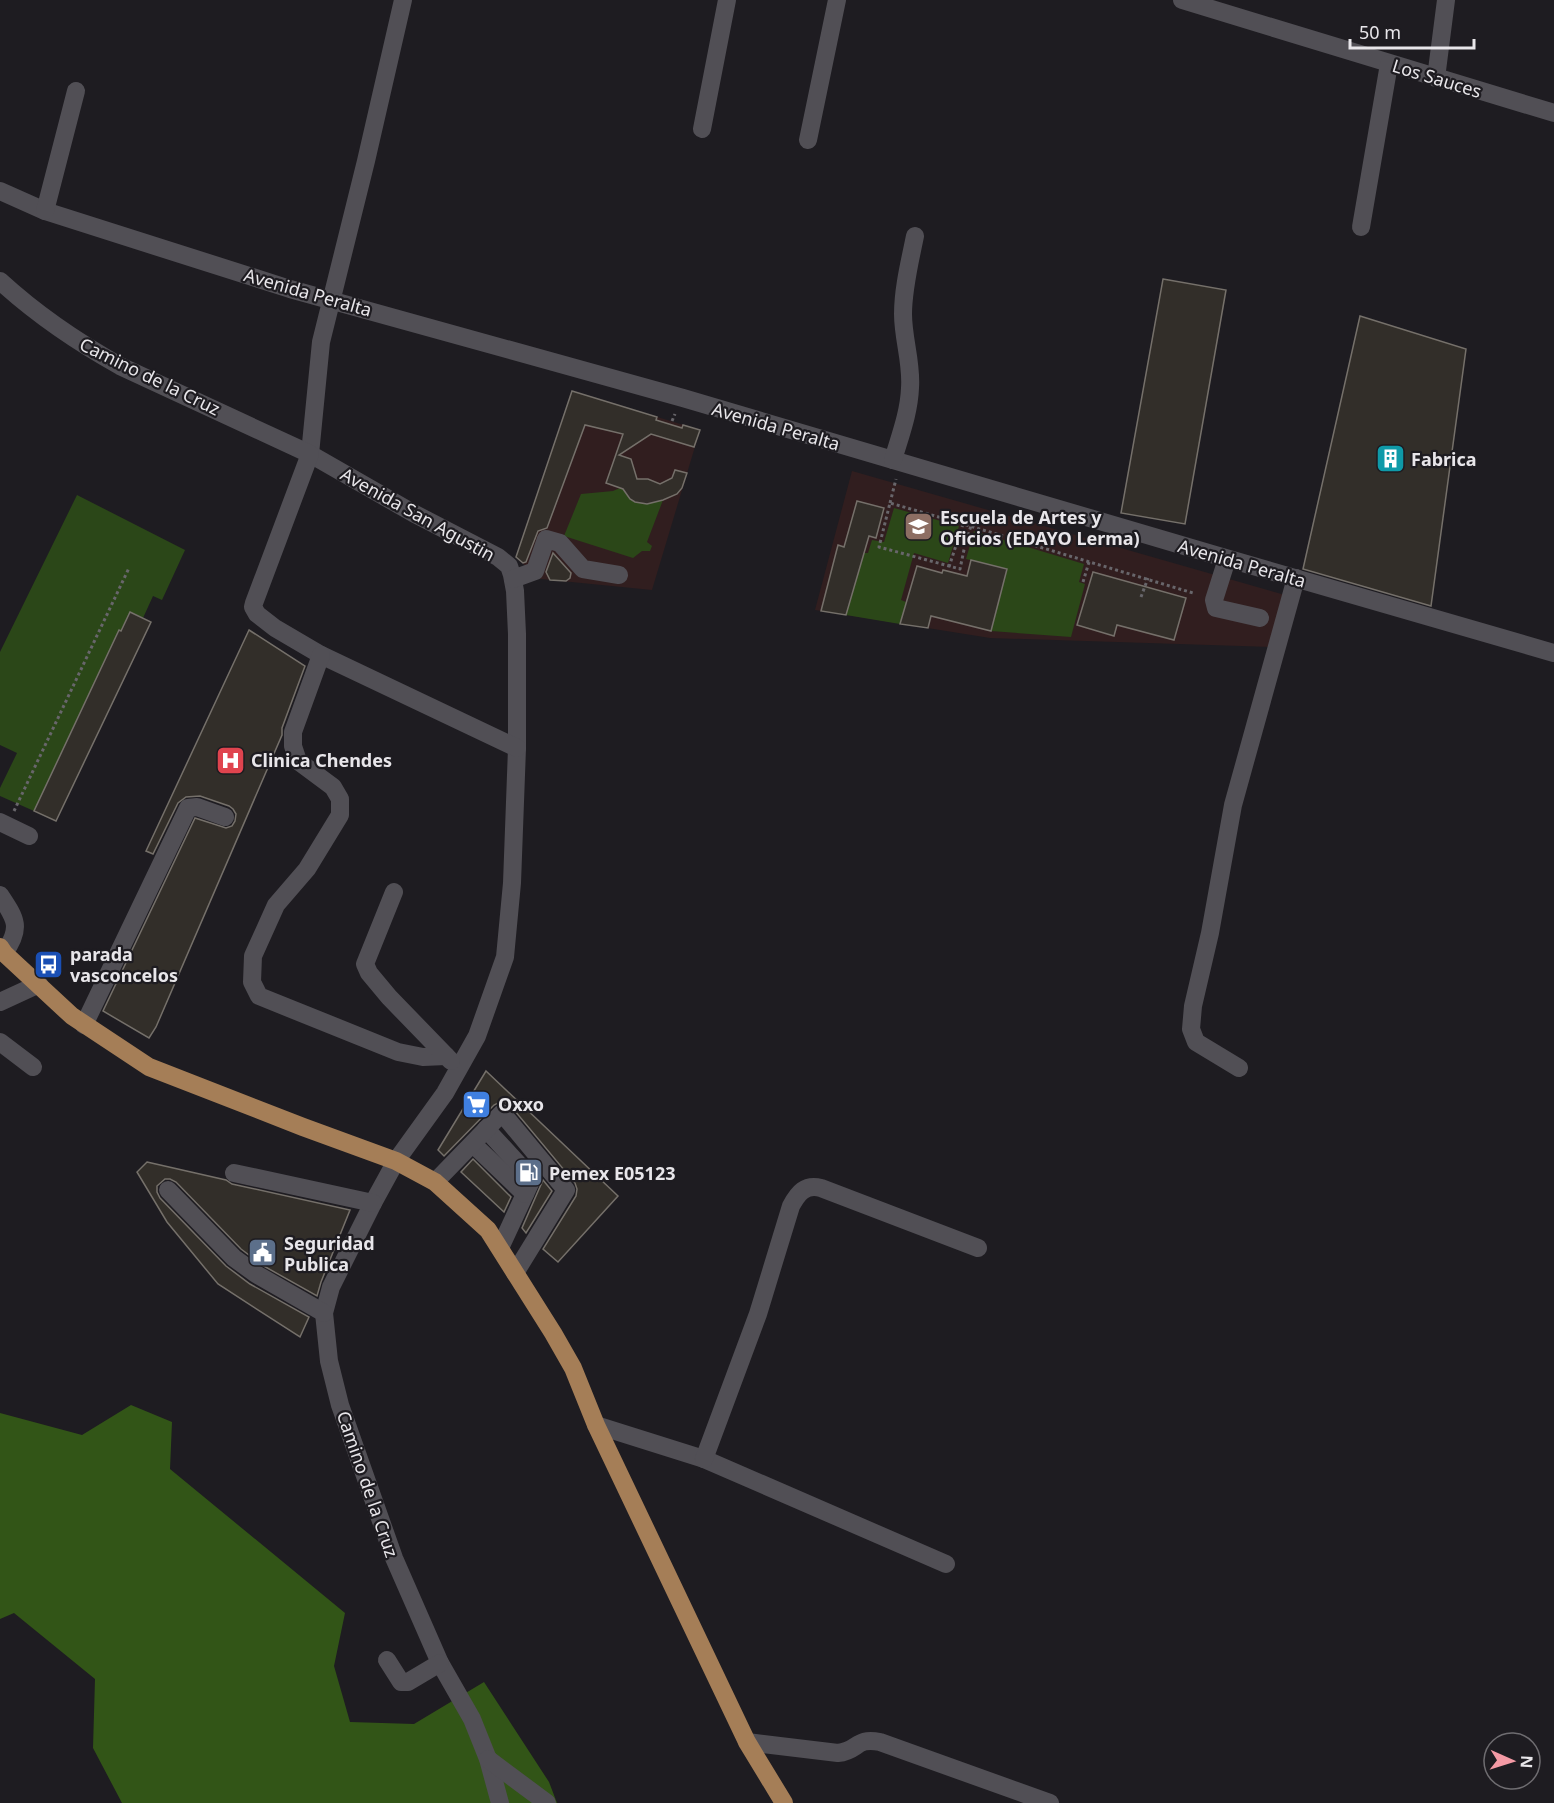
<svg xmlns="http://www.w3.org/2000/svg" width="1554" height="1803" viewBox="0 0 1554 1803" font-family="'Noto Sans',sans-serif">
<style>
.education{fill:#311e1f}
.green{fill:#2b4718}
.forest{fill:#325517}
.building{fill:#322e29;stroke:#75706a;stroke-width:1.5}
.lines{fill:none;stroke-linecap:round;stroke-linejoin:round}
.path{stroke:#68666b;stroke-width:3;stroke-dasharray:3 3;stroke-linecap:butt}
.minor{stroke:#514f55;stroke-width:18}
.major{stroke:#a57e57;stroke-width:18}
.labels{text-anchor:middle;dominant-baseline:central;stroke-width:4.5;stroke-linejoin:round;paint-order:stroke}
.street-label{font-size:18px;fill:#e8e6ea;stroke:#1e1c21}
.poi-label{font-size:18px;font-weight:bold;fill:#e8e6ea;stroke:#1e1c21;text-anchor:start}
</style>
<rect width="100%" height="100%" fill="#1e1c21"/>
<g class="education">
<path d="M572,391L700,430L652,590L531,578V571L516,557Z"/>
<path d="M852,471L1285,595L1273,647L990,638L815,610Z"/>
</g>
<g class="green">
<path d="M622,487C634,505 643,505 663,500L647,542L652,546L650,551H642L633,558L564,536L581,494L613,491Z"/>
<path d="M77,495L185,550L162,600L153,596L143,618L130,612L121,631L119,630L34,811L0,796V788L17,753L0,745V652Z"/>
<path d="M894,508L959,526L948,563L914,553L901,600L906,602L900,624L846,615L864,553H868L872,540L884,542Z"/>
<path d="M974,531L1084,564L1079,582L1085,584L1071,637L991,631L1006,569L966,559Z"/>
</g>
<path class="forest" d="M131,1405L172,1422L170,1469L345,1613L334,1666L350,1722L414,1724L484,1682L549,1782L557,1803H122L93,1748L95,1679L14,1613L0,1619V1413L82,1435Z"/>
<g class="building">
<path d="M1163,279L1226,290L1185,524L1121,513Z"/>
<path d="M1360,316L1466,349L1431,606L1303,569Z"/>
<path d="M572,391L657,417L656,420L682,428L683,425L700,430L694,447L651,434L619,455L631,459L637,479H648L660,484L672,478L675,470L687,473L682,488L677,494L663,500L647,504L635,502L630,499L623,489L606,483L623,434L585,425L547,528L538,531L526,562L523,563L516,557Z"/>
<path d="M857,501L884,508L876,538L869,536L846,615L821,611L838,545L844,547Z"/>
<path d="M553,553L571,573L570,578L566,581L550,580L546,572Z"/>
<path d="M971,560L1007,569L991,631L931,616L928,628L900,624L917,566L942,573L943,570L967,576Z"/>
<path d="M1093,572L1186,598L1174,640L1117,625L1114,636L1077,625Z"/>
<path d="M130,612L151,622L56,821L34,811L119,630L121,631Z"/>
<path d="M249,630L305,666L282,728V735L156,1027L149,1038L103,1011L195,818L226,828L232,826L235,821L236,814L233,809L229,806L200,796L186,797L178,803L153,854L146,851Z"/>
<path d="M486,1071L618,1196L558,1262L543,1249L576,1196L577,1189L575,1183L510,1105L505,1102H500L494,1105L444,1156L438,1150Z"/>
<path d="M473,1159L511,1197L504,1212L461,1172Z"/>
<path d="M147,1162L226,1180L232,1184L350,1210L321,1282L317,1296L262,1265L241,1249L176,1182L170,1179H165L157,1186V1192L160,1198L226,1266L250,1284L309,1317L300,1337L218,1284L167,1222L137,1172Z"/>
<path d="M543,1180L552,1191L526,1233L522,1228Z"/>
</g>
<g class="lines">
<g class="path">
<path d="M672,421L675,414"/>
<path d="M890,503L896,479"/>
<path d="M963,524L890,503L879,547L960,569L966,540L971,526"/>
<path d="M949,567L963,524L1193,593"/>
<path d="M1083,582L1089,562"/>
<path d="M1141,597L1148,578"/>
<path d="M14,811L129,568"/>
</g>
<g class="minor">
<path d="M403,0L366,161L321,342L310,454L413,513L498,557L509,566L512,575L515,591L517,634V748L512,883L505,957L477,1036L445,1093L396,1161L373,1203L331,1287L324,1313L329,1361L340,1405L394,1558L440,1663L472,1719L488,1759L500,1803"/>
<path d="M1182,0L1554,113"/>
<path d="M1436,78L1446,0"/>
<path d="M702,129L727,0"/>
<path d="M808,140L837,0"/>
<path d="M0,191L45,211L290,289L683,398L1215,555L1554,653"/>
<path d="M45,211L76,91"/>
<path d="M1361,227L1389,64"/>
<path d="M0,281C36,314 77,342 120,366L310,454L254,603L253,607L257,614L275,628L321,655L517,748"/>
<path d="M893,460C900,436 909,413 910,388C912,363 903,339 903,314C903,288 910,261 915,236"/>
<path d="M1227,559L1214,600L1216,608L1260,618"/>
<path d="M513,579L535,571L546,539L560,543L583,569L619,575"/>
<path d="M321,655L293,732V746L298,761L333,787L340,799V815L307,869L276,905L253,956L252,982L259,996L398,1052L423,1057L446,1056"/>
<path d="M0,822L29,836"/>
<path d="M394,892L365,964L369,973L389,997L451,1061"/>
<path d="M0,895C16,919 22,928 4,953"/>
<path d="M0,1002L39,984"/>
<path d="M84,1025L188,808L197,807L225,817"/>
<path d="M0,1042L33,1067"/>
<path d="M1239,1068L1196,1042L1191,1029L1193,1006L1210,933L1233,805L1296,578"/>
<path d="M486,1129L532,1179L500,1248"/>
<path d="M473,1144L525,1194"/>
<path d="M234,1173L373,1203"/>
<path d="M435,1182L502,1113L566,1190L515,1273"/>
<path d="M168,1190L234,1258L256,1274L324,1313"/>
<path d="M596,1425L704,1459L946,1564"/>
<path d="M704,1459L758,1314L791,1206C798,1193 805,1184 821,1188L978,1248"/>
<path d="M387,1660L401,1682H408L440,1663"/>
<path d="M747,1742L838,1753C859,1751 855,1737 880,1742L1050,1803"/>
<path d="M488,1759L547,1803"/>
</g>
<path class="major" d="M0,947L4,953L72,1016L149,1067L303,1127L396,1161L435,1182L488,1230L553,1333L573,1368L596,1425L747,1742L784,1803"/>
</g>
<defs>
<symbol id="building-square" viewBox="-11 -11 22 22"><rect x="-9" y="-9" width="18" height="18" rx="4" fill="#0f9aa8" stroke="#1e1c21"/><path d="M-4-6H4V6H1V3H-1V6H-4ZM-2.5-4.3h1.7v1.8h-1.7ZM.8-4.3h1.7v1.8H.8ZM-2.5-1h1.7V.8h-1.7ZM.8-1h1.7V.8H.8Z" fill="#fff"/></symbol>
<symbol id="school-square" viewBox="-11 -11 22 22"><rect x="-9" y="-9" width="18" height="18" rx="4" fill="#8d6e63" stroke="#1e1c21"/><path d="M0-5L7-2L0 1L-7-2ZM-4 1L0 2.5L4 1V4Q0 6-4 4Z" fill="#fff"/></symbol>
<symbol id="hospital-square" viewBox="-11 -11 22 22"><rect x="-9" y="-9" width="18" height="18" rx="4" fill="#e0444e" stroke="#1e1c21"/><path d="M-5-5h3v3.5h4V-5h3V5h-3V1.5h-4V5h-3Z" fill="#fff"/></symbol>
<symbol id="bus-square" viewBox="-11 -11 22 22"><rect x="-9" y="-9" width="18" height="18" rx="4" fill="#1a4fb4" stroke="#1e1c21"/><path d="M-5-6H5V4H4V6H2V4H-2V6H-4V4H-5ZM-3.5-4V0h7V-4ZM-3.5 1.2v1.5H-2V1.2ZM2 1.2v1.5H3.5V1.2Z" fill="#fff"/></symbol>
<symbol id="supermarket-square" viewBox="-11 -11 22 22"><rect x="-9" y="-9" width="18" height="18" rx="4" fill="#3f7fe0" stroke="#1e1c21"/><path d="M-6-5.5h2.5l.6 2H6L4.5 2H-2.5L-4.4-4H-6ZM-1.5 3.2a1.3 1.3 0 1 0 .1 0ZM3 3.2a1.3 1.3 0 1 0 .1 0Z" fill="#fff"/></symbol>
<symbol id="fuel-square" viewBox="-11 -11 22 22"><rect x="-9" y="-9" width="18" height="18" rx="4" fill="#5c6f8a" stroke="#1e1c21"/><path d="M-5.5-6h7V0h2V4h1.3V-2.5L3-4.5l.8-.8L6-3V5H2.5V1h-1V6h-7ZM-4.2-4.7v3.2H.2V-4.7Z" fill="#fff"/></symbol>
<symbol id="civic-square" viewBox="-11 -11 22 22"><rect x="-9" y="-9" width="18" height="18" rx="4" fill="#5c6f8a" stroke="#1e1c21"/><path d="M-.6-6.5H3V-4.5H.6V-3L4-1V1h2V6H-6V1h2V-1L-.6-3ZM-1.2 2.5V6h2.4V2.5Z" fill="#fff"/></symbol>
</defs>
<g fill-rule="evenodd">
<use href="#building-square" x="1374" y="442" width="33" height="33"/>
<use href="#school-square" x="902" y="510" width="33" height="33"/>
<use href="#hospital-square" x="214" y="744" width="33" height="33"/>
<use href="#bus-square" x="32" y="948" width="33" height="33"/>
<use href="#supermarket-square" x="460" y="1088" width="33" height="33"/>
<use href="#fuel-square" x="512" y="1156" width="33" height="33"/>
<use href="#civic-square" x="246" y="1236" width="33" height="33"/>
</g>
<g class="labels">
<g class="street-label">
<text transform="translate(1437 78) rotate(17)">Los Sauces</text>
<text transform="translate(308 292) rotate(16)">Avenida Peralta</text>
<text transform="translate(150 376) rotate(26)">Camino de la Cruz</text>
<text transform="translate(776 426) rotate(16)">Avenida Peralta</text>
<text transform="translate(418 514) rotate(29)">Avenida San Agustin</text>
<text transform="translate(1242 563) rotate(16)">Avenida Peralta</text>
<text transform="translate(368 1484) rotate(71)">Camino de la Cruz</text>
</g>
<g class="poi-label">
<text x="1411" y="459">Fabrica</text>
<text x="940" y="517">Escuela de Artes y<tspan x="940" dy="21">Oficios (EDAYO Lerma)</tspan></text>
<text x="251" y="760">Clinica Chendes</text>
<text x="70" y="954">parada<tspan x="70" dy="21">vasconcelos</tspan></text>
<text x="498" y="1104">Oxxo</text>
<text x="549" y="1173">Pemex E05123</text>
<text x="284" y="1243">Seguridad<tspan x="284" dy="21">Publica</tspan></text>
</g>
</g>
<g transform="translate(1512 1761) rotate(93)"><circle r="28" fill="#1e1c21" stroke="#6f6d71" stroke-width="1.5"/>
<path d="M0-4.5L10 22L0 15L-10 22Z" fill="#f49aa5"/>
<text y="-9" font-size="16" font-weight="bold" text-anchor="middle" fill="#e8e6ea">N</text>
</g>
<path d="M1350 39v9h124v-9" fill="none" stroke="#e8e6ea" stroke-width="3"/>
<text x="1359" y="39" font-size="18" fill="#e8e6ea" stroke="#1e1c21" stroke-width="4.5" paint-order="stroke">50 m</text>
</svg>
